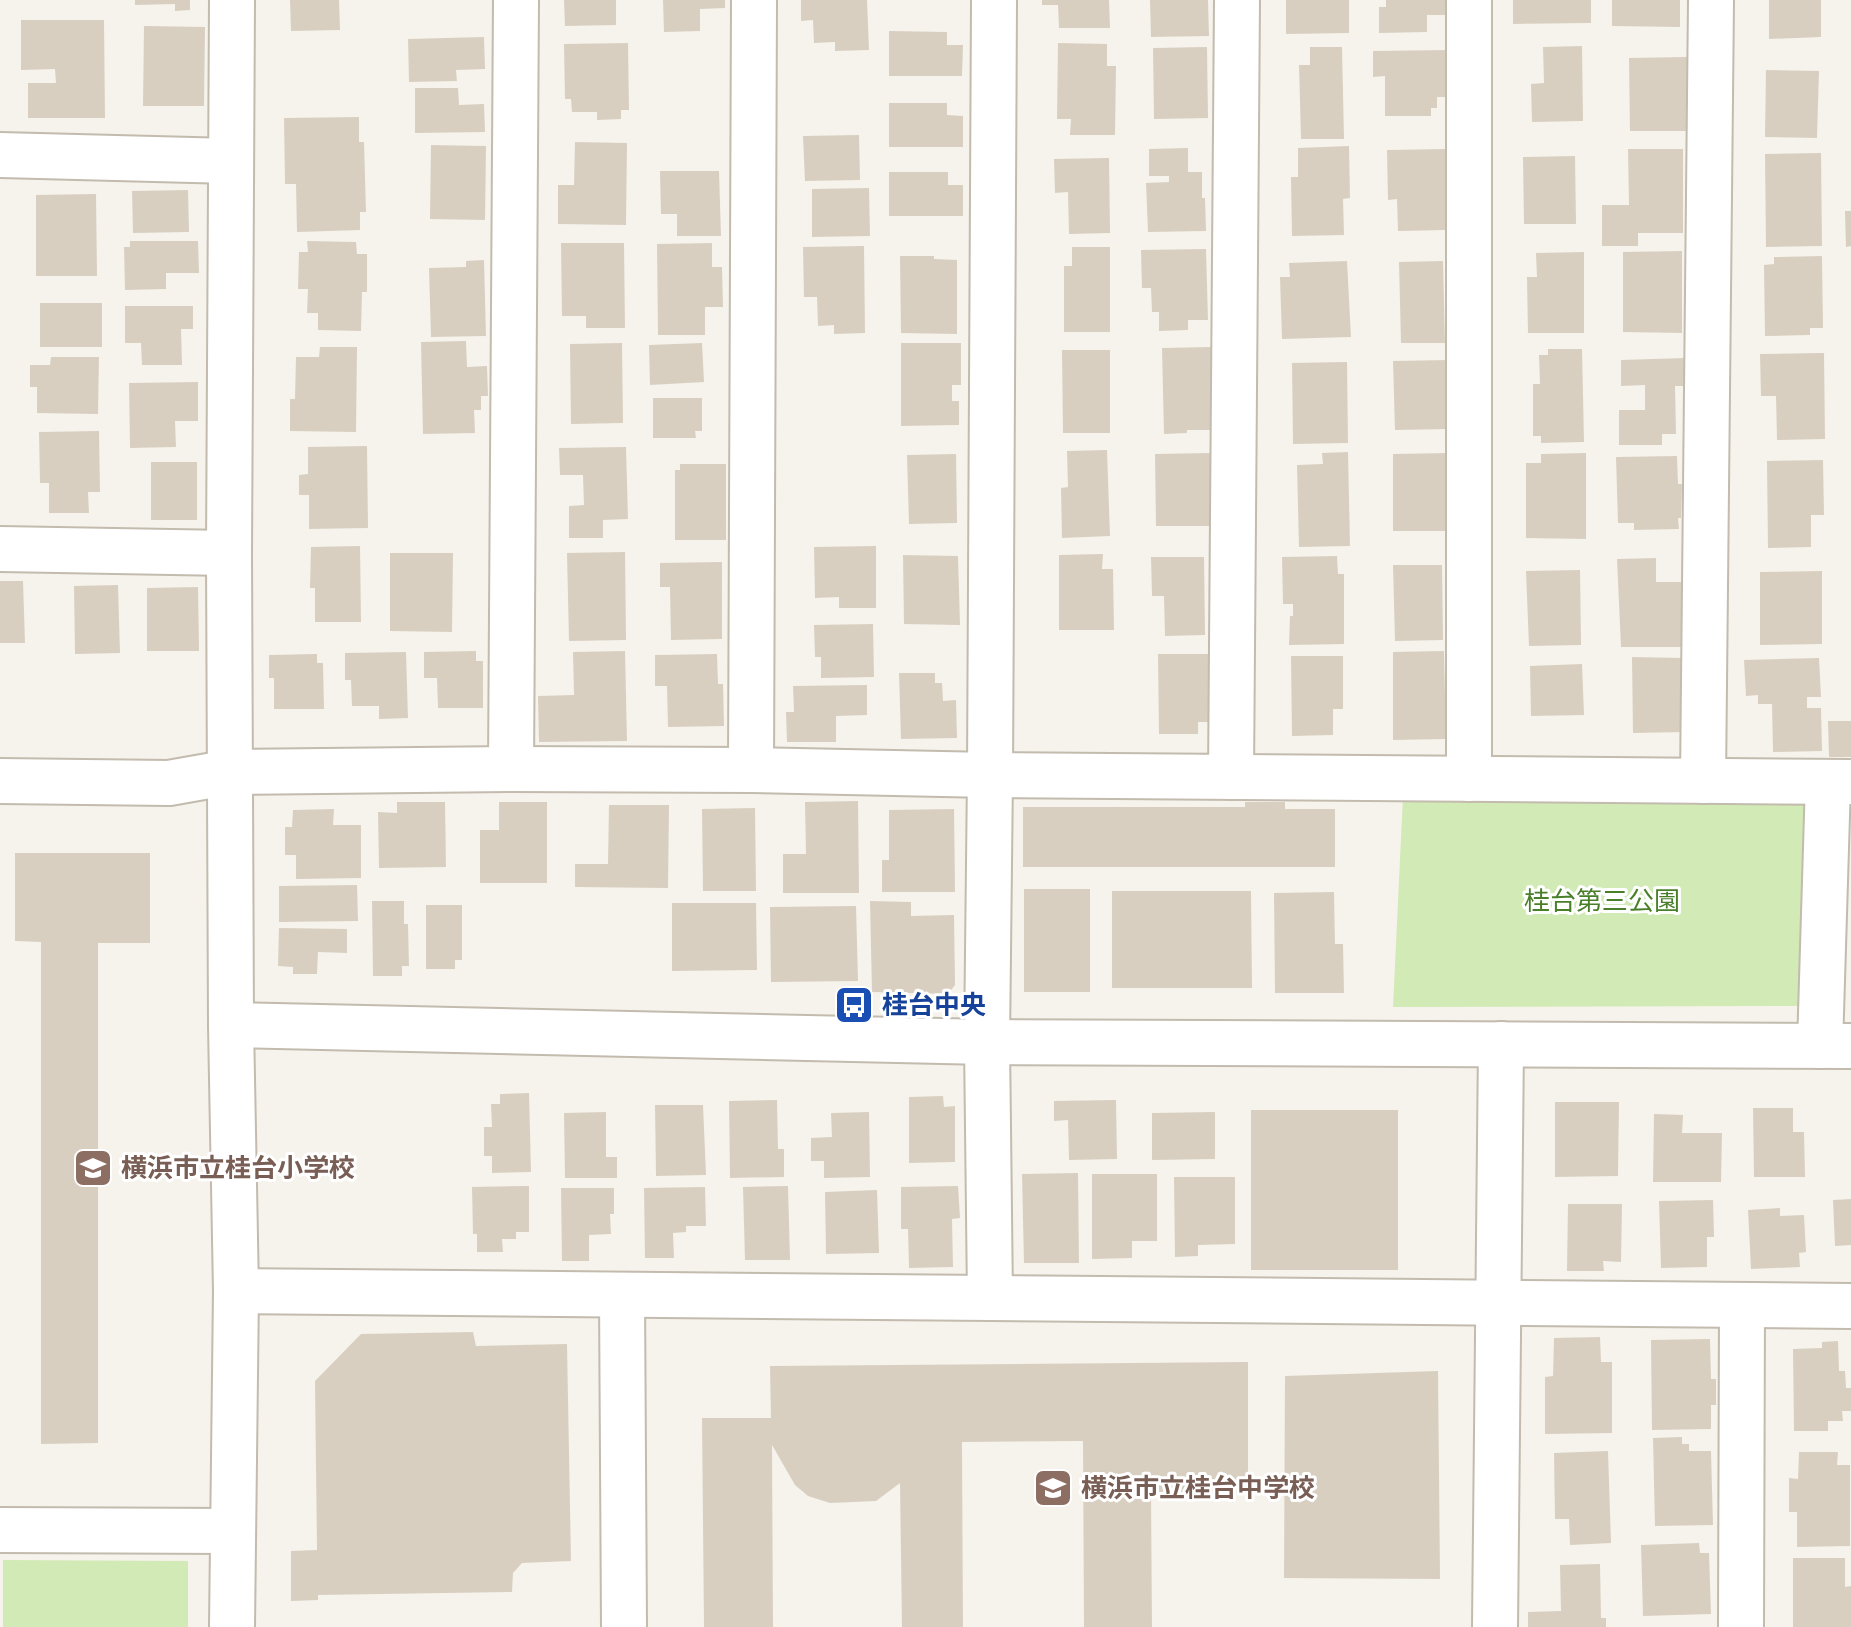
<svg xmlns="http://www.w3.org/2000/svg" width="1851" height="1627" viewBox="0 0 1851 1627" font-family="Rubik,'Noto Sans JP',sans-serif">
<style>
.green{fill:#d2eab5}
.building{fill:#d8cfc1}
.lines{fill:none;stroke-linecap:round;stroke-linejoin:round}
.minor-casing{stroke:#c2bbae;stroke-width:48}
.minor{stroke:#fff;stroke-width:44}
.labels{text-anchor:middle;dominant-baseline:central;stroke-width:6;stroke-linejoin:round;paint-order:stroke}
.park-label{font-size:26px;fill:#4a7f2a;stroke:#fff}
.transit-label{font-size:26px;font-weight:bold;fill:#164399;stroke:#fff;text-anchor:start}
.education-label{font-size:26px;font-weight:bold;fill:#785e54;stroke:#fff;text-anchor:start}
</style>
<rect width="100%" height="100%" fill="#f6f3ec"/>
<g class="green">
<path d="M1812,795L1804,1006L1393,1007L1403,796Z"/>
<path d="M3,1560L188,1561V1627H3Z"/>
</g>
<g class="building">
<path d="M135,0H190V10L175,11V4L135,5Z"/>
<path d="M290,0H339L340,30L291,31Z"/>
<path d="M564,0H616V25L565,26Z"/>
<path d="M663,0H725V8L700,9V31L664,32Z"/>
<path d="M801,0H867L869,50L835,51V42L814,43L813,20L801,21Z"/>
<path d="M1042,0H1109L1110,28H1059L1058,5H1042Z"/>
<path d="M1150,0H1208L1209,36L1151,37Z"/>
<path d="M1286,0H1349V33L1286,34Z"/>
<path d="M1386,0H1446V15H1427V32L1379,33V7H1386Z"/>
<path d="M1513,0H1591V23L1513,24Z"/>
<path d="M1612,0H1680V27L1612,26Z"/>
<path d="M1769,0H1821V37L1769,39Z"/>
<path d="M21,20H104L105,118H28V83H56L55,69L21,70Z"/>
<path d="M144,26L205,27L204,106H143Z"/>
<path d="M889,31L947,32V45H963L962,76H889Z"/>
<path d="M484,37L485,69L456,70L457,81L409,82L408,39Z"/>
<path d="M628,43L629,110H621V119L597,120V112H572L571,99H565L564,44Z"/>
<path d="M1058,43L1107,44V66H1116L1115,135H1070L1071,119H1057Z"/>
<path d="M1582,46L1583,121L1532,122L1531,84L1544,83L1543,47Z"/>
<path d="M1207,47L1208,118L1154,119L1153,48Z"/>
<path d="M1310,47H1342L1344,139H1301L1299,65H1310Z"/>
<path d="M1450,50V77H1446L1447,97H1437V108H1431V116H1385V76L1373,77V51Z"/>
<path d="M1687,57L1688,131H1630L1629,58Z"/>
<path d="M1766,70L1819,71L1817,138L1765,137Z"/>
<path d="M415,88H458L459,105L484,104L485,132L415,133Z"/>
<path d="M889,103H947V115L963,116V147H889Z"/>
<path d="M359,117V142H364L366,212H360V230L297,232L296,184H285L284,118Z"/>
<path d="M859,135L860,180L805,181L803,136Z"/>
<path d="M575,142L627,143L626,225L558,224V185H574Z"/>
<path d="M431,145L486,146L485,220L430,219Z"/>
<path d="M1349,146L1350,198L1343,199L1344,235L1292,236L1291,177H1298V148Z"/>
<path d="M1188,148V172H1202V198H1205L1206,231L1148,232L1146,183L1169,182V176H1149V149Z"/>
<path d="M1445,149L1446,230L1398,231L1397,199L1388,200L1387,150Z"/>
<path d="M1628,149H1683V233H1638V246H1602V205H1629Z"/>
<path d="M1821,153L1822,246L1766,247L1765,154Z"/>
<path d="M1575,156L1576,224H1524L1523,157Z"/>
<path d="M1109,158L1110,233L1069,234L1068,192L1055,193L1054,159Z"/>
<path d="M660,171H719L721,236H677V214H661Z"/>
<path d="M889,172H948V185H963V216H889Z"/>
<path d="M869,188L870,236L812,237V189Z"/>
<path d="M188,190L189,232L133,233L132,191Z"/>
<path d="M96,194L97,276H36V195Z"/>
<path d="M1845,211H1851V246L1846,247Z"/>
<path d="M130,241H198L199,273H166V289L125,290L124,247H130Z"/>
<path d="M307,241L356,242L357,254H367V292H362L361,331L318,330V313H307L308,289H298L299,252H308Z"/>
<path d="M561,243H624L625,328H586V316H562Z"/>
<path d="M712,243V267H722L723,307H705V335H658L657,244Z"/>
<path d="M864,246L865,333L834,334V325L818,326L817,297H804L803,247Z"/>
<path d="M1072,247H1110V332H1064V266H1072Z"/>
<path d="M1206,249L1208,320H1188V330L1159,331V312H1152L1151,288H1142L1141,250Z"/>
<path d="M1682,251V333L1623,332V252Z"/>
<path d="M1584,252V333H1528L1527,277H1537L1536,253Z"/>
<path d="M900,256H934V259L957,260V334L901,333Z"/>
<path d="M1822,256L1823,328H1810V335L1765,336L1764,265L1774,264V257Z"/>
<path d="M484,260L486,336L431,337L429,268L466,267V261Z"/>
<path d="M1347,261L1351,337L1282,339L1280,277H1290L1289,263Z"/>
<path d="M1443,261L1445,343H1401L1399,262Z"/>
<rect x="40" y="303" width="62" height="44"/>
<path d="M125,306H193V329H181L182,365H142L141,343H125Z"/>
<path d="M466,341L467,367L487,366L488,396H481V410H474L475,433L423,434L421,342Z"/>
<path d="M622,343L623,423L571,424L570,344Z"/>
<path d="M702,343L704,382L650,385L649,345Z"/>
<path d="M901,343H961V385H952V401H959V425L901,426Z"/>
<path d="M320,347H357L356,432L290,431V399H295L296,357H319Z"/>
<path d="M1211,347L1213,430H1187V433L1164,434L1162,348Z"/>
<path d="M1548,349H1582L1584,442L1541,443V436H1533V384H1540L1539,355H1548Z"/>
<path d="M1062,350H1110V433H1063Z"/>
<path d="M1824,353L1825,439L1777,440L1776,396H1761L1760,354Z"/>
<path d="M51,357H99L98,414L37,413V387H30V365H50Z"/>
<path d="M1685,358L1686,386H1675L1676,434H1662V445H1619V410H1645V385L1621,386V360Z"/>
<path d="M1448,360L1450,429L1395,430L1393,361Z"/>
<path d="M1347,362L1348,443L1293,444L1292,363Z"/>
<path d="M198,382V421H175L176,447L130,448L129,383Z"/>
<path d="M653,398H702V431H695L696,438H653Z"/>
<path d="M99,431L100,492H88L89,513H49V483H40L39,432Z"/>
<path d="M367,446L368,528L309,529V495H299V475L308,474V447Z"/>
<path d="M626,447L628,519L603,520V538H569V506L584,505L583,475H560L559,448Z"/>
<path d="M1107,450L1110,536L1062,538L1061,488L1068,487L1067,451Z"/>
<path d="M1348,452L1350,546L1299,547L1297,465L1323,464L1322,453Z"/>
<path d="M1210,453L1211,526H1156L1155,454Z"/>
<path d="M1449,453V531H1393V454Z"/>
<path d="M1586,453V539L1526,538V463H1541V454Z"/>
<path d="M956,454L957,523L909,524L907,455Z"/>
<path d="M1677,456L1678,484H1682L1681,518H1678L1679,529L1634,530V523H1618L1616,457Z"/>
<path d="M1823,460L1824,515H1811V547L1768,548L1767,461Z"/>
<rect x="151" y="462" width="46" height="58"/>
<path d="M680,464H726V540H675V470H680Z"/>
<path d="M360,546L361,622H315V588H310L311,547Z"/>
<path d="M876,546V608H839V597L815,598L814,547Z"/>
<path d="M625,552L626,640L569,641L567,553Z"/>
<path d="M390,553H453L452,632L390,631Z"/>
<path d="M1103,554L1102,569H1113L1114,630H1059V555Z"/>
<path d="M903,555L958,556L960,625L904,624Z"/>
<path d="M1337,556L1338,574H1344V644L1289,645L1290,616H1293V604H1283L1282,557Z"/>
<path d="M1151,557H1204L1205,635L1165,636L1164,596H1152Z"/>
<path d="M1656,558V582H1683V647H1621L1617,559Z"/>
<path d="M722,562V639L671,640L670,587H660V563Z"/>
<path d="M1393,565H1442L1443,640L1395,641Z"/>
<path d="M1580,570L1581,645L1529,646L1526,571Z"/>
<path d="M1822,571V644L1760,645V572Z"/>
<path d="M0,581H23L25,643H0Z"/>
<path d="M118,585L120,653L75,654L74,586Z"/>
<path d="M198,587L199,651H147V588Z"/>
<path d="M873,624L874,677L821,678V657H815L814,625Z"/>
<path d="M476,651V661H483V708H438L437,678H424V652Z"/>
<path d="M625,651L627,741L539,742L538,696L574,695L573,652Z"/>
<path d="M1444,651L1446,739L1393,740V652Z"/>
<path d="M406,652L408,718L379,719V706H352L351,680H345V653Z"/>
<path d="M317,654V663H323L324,709H274V678H269V655Z"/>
<path d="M717,654L718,684H723L724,726L668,727L667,686H655V655Z"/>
<path d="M1158,654H1210L1211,722H1198V734H1159Z"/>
<path d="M1291,656H1343V709H1333V735L1292,736Z"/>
<path d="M1632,657L1683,658L1686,732L1633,733Z"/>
<path d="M1819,658L1821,697H1807V708H1821L1822,751L1773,752L1772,704H1758V695L1746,696L1744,660Z"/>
<path d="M1582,664L1584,715L1531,716L1530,666Z"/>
<path d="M899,673H935V683H942L943,701L956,700L957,738L901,739Z"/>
<path d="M867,685V715L836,716V742H787L786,712H794L793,686Z"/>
<path d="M1828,721H1851V757H1829Z"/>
<path d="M858,801L859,893H783V854H806L805,802Z"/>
<path d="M397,802H445L446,867L379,868L378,812L397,813Z"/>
<path d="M499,802H547V883H480V830H499Z"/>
<path d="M1245,802H1285V809H1335V867H1023V807H1245Z"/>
<path d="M609,805H669L668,888L575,887V864H608Z"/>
<path d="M755,808L756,891H703L702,809Z"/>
<path d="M334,809L333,825H361V878L296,879V855H285V827H292L293,810Z"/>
<path d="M954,809L955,892H882V860H889V810Z"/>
<path d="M15,853H150V943H98V1443L41,1444V942L15,941Z"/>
<path d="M357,885L358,921L279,922V886Z"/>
<rect x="1024" y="889" width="66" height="103"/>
<path d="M1112,891H1251L1252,988H1112Z"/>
<path d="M1334,892L1335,944H1343L1344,993H1275L1274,893Z"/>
<path d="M372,901H404V924H408L409,966H402V976H373Z"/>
<path d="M870,901L911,902V916L954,915L955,985L948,994L872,992Z"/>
<path d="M672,903H756L757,970L672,971Z"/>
<path d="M426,905H462V960H455V969H426Z"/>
<path d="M856,906L858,981L771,982L770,907Z"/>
<path d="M279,928L347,929V953L318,952L317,974H293V967L278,966Z"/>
<path d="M529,1093L531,1172L492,1173V1156H484V1127H492L491,1104H500V1094Z"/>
<path d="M943,1096L944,1107L955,1106V1162L909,1163V1097Z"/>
<path d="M777,1100L778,1149H784V1177L730,1178L729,1101Z"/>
<path d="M1114,1100H1116L1117,1159L1069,1160L1068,1120L1054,1121V1101Z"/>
<path d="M1555,1102H1619L1618,1176L1555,1177Z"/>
<path d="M655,1105H703L706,1175L656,1176Z"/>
<path d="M1753,1108H1793V1132H1804L1805,1177H1754Z"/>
<rect x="1251" y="1110" width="147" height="160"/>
<path d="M606,1112V1157H617V1178H565L564,1113Z"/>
<path d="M869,1112L870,1177L824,1178V1161H811V1138L832,1137L831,1113Z"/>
<path d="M1215,1112V1159L1152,1160V1113Z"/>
<path d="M1654,1114L1683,1115L1682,1133H1722L1721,1182H1653Z"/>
<path d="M1078,1173L1079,1263H1024L1022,1174Z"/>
<path d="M1092,1174H1157V1241H1132V1258L1092,1259Z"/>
<path d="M1174,1177H1235V1244L1198,1245V1256L1175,1257Z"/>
<path d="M529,1186V1232H516V1239H502L503,1252H477V1234H473L472,1187Z"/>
<path d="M788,1186L790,1260H745L743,1187Z"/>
<path d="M958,1186L960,1218L952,1219L953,1267L909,1268L908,1229H901V1187Z"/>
<path d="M705,1187L706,1226H686V1232L673,1233L674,1258H645L644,1188Z"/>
<path d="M561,1188H614V1214H610L611,1234L589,1235V1261H562Z"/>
<path d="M877,1190L879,1253L826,1254L825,1192Z"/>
<path d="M1851,1199V1245L1835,1246L1833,1200Z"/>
<path d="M1713,1200L1714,1237H1707V1267L1661,1268L1659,1201Z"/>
<path d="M1568,1204H1622L1621,1262L1603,1261L1604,1271H1567Z"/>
<path d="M1780,1208V1216L1804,1215L1806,1252L1799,1253L1800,1267L1751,1269L1748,1210Z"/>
<path d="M473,1332L476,1346L567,1344L571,1561L522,1563L513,1573L512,1592L318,1595V1600L291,1601V1551L317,1550L315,1381L361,1334Z"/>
<path d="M1600,1337L1601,1362H1612V1433L1545,1434V1377L1553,1376L1554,1338Z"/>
<path d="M1710,1339L1711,1379H1716V1405H1711V1429L1652,1430L1651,1340Z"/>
<path d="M1838,1341L1839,1371H1845L1846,1388H1851V1411H1842L1843,1421H1828V1431H1794L1793,1349L1822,1348V1342Z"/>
<path d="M1248,1362V1494H1151L1152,1627H1084L1083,1441L962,1442L963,1627H902L900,1483L876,1501L830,1503L808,1496L795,1485L772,1445L773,1627H704L702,1418H771L770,1366Z"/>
<path d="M1438,1371L1440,1579L1284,1578L1285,1376Z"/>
<path d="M1682,1437V1444H1689V1451H1711L1713,1525L1655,1526L1653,1438Z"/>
<path d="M1608,1451L1611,1543L1570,1545L1569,1519H1555L1554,1453Z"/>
<path d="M1799,1452H1838L1837,1465H1850V1546L1797,1547V1512H1789V1478L1798,1479Z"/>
<path d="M1699,1543L1700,1553H1709L1711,1614L1643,1616L1641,1545Z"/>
<path d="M1793,1558H1845V1587L1851,1586V1627H1793Z"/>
<path d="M1600,1564L1601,1618H1606V1627H1528V1612L1561,1611L1560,1565Z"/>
</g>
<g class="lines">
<defs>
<g id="minor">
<path d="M1469,0V779"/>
<path d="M0,155L231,161"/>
<path d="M0,549L229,553"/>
<path d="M511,769L516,0"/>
<path d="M751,770L754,0"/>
<path d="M1231,777L1237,0"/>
<path d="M0,781L169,783L231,772L511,769L751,770L990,775L1851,782"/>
<path d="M1703,781L1711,0"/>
<path d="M231,1025L987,1042L1851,1046"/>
<path d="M1820,1046L1828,782"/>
<path d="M236,1291L1851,1306"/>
<path d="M622,1295L624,1627"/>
<path d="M990,1298L987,1042L990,775L994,0"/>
<path d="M0,1530L232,1531"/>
<path d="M232,1627L236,1291L231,1025L229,553L232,0"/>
<path d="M1495,1627L1501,1044"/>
<path d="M1741,1627L1742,1305"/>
</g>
</defs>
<use href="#minor" class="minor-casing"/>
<use href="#minor" class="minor"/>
</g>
<defs>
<symbol id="bus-square" viewBox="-11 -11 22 22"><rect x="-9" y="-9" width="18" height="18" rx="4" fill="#1a4fb4" stroke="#fff"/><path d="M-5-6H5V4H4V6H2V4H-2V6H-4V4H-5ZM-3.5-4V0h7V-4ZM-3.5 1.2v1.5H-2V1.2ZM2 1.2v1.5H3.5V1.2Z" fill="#fff"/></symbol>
<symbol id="school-square" viewBox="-11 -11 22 22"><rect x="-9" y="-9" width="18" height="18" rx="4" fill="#8d6e63" stroke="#fff"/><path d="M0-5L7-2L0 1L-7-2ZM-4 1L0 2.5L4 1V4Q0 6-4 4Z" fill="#fff"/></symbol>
</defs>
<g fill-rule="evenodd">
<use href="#bus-square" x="832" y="983" width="44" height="44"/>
<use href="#school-square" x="71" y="1146" width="44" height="44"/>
<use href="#school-square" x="1031" y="1466" width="44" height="44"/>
</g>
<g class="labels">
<g class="park-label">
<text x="1602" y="901">桂台第三公園</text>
</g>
<g class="transit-label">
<text x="882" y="1005">桂台中央</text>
</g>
<g class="education-label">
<text x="121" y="1168">横浜市立桂台小学校</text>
<text x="1081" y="1488">横浜市立桂台中学校</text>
</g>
</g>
</svg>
